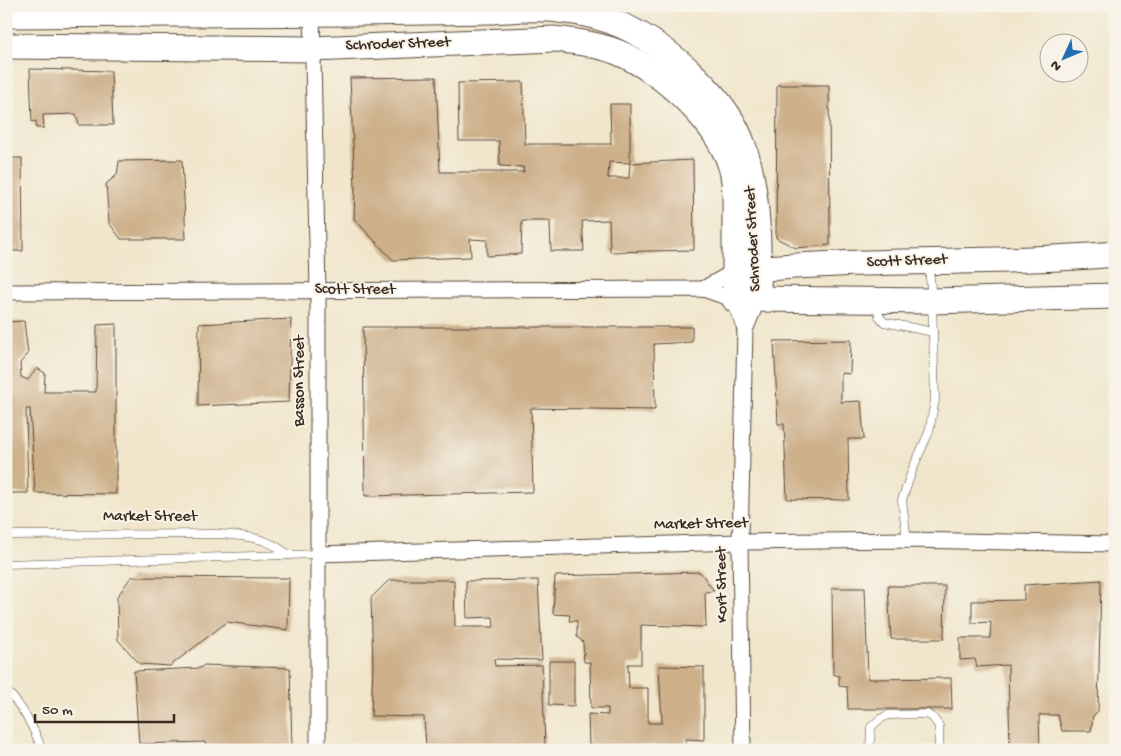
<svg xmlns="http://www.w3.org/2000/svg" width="1121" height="756" viewBox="0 0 1121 756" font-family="'Gochi Hand',sans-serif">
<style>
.building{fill:#ceb08b}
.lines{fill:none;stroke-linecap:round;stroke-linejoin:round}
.service-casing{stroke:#564638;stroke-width:9}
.minor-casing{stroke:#564638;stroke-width:17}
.trunk-casing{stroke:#564638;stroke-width:27}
.service{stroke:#fff;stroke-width:8}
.minor{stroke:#fff;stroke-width:15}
.trunk{stroke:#fff;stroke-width:25}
.labels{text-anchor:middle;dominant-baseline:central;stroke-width:4;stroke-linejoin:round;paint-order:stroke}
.street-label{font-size:16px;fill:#3b2a1e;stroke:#f7f3e8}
</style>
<rect width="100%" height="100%" fill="#f7f3e8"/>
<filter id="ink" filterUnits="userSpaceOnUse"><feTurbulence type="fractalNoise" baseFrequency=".02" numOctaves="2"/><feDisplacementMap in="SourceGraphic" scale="10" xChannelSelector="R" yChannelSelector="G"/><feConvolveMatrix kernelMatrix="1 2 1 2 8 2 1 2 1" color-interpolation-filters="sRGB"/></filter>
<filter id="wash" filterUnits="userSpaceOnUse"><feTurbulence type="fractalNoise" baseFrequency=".0096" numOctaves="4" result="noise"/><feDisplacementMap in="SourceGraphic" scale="20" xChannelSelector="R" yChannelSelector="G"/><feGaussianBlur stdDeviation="1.12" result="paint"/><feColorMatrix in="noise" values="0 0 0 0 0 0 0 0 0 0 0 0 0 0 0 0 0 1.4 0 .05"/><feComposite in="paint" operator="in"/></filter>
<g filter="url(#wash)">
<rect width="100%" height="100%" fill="#f1e6cc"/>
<g id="blocks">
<g class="building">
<path d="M30,69L111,71L113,125H79L76,114L43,115L44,128H36V121L32,122Z"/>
<path d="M436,77L440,172H524L523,167L500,166L499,141H459L458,83L523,82L525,144H611L610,104H630V163L609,162L608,178H629L630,163L693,160L694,250L610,252L609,220L582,221L584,251H551L550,221H522L521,254L487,256V240L470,239L471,257L393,260L354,219L355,187L350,78Z"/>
<path d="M777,85H829L830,245L796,248L776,238Z"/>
<path d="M6,158H22L23,251H6Z"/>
<path d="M182,160L186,239H121L109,223L106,184L117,175L119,161Z"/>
<path d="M291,319L289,402L198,406L199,324Z"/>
<path d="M24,321L28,354L20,363L21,377L28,380L37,368L45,373L44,392H96L97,325L116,324V494L35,493L30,409H26L28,493H6V322Z"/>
<path d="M363,327H692V342L654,344L655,410L531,408L533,492L365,496Z"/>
<path d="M851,340L850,374L841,373V402L861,401L864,439H848L849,500L787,499L784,424H778L774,341Z"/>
<path d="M700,572L714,591L705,592L706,627L641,625V664H628L629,688H648V723H662L659,666L704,667V740L686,739V746L589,745L588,714L608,715V708H591L590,662H584L583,642L577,637V621H569L570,615L553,614L555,576Z"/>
<path d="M131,577L289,578L288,630L227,622L170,666L140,664L118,640L117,597Z"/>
<path d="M389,580H454L455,627H494L493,617L467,618L466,581L538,580L542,660L494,659L495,666L542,665L545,746L426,747L424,717L371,716L373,666L371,598Z"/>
<path d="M1101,580L1098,711L1093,716L1091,731H1062L1058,715H1039L1040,750H1010L1008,665L977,667L975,659L960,660V638H990L991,622L972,623V601L1024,600V585Z"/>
<path d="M888,586H945L944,639H891Z"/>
<path d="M832,588H865L868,679L951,678L952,709H848L847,687L839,686V676L833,674Z"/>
<path d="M549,661H574V706L549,705Z"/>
<path d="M204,665L290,668L292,749L210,750L206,747L205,742L139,744L134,671L200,668Z"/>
</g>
</g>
</g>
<g filter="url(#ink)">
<use href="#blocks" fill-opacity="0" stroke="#564638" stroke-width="1"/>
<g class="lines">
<defs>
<g id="service">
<path d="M878,303L879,316L884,322L933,332"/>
<path d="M6,535L220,534C247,536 266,537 289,555"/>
<path d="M907,540L902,500L913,468L929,432L935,400L932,301L929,266"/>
<path d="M6,564L317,554"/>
<path d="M6,690C23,707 34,728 42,750"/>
<path d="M870,750L871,727L880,719L888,715L927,714L933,718L939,726V750"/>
</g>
<g id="minor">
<path d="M312,13L318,291V750"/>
<path d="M703,289L735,271"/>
<path d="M6,292L703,289L735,300L745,330"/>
<path d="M317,554L740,542L907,540L1115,544"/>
<path d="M743,750L740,542L745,330L758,299"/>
</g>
<g id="trunk">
<path d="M6,15C124,14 241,14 358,13C403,12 447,12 492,11C513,10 537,7 558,10C580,12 603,17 623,26C669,47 729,99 744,148C759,194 759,251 758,299"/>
<path d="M6,46L312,49L555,39C576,42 597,44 617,52C662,70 724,127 733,175C736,190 735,205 735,221C735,247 735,274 735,300L758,299L932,301L1115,296"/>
<path d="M742,270C866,258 991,265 1115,254"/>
</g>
</defs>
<use href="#service" class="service-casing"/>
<use href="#minor" class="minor-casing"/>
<use href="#trunk" class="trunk-casing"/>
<use href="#service" class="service"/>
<use href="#minor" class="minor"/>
<use href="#trunk" class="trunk"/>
</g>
</g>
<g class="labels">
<g class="street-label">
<text transform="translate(398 45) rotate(-2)">Schroder Street</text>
<text transform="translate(754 239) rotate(-93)">Schroder Street</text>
<text transform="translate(907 262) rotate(-2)">Scott Street</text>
<text x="355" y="290">Scott Street</text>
<text transform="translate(300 381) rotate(-90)">Basson Street</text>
<text x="150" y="517">Market Street</text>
<text transform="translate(701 525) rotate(-1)">Market Street</text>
<text transform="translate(723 585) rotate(-91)">Kort Street</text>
</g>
</g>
<rect width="1121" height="756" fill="none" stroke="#f7f3e8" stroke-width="25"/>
<g transform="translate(1064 58) rotate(226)"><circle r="24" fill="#f7f3e8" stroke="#aca397"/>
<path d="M0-4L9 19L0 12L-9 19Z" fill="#1f6fb2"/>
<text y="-8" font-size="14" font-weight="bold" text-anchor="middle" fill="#3b2a1e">N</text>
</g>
<path d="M35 714v8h139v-8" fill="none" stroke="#3b2a1e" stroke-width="2.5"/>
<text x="42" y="714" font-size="15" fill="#3b2a1e" stroke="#f7f3e8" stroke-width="4" paint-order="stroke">50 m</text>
</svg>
